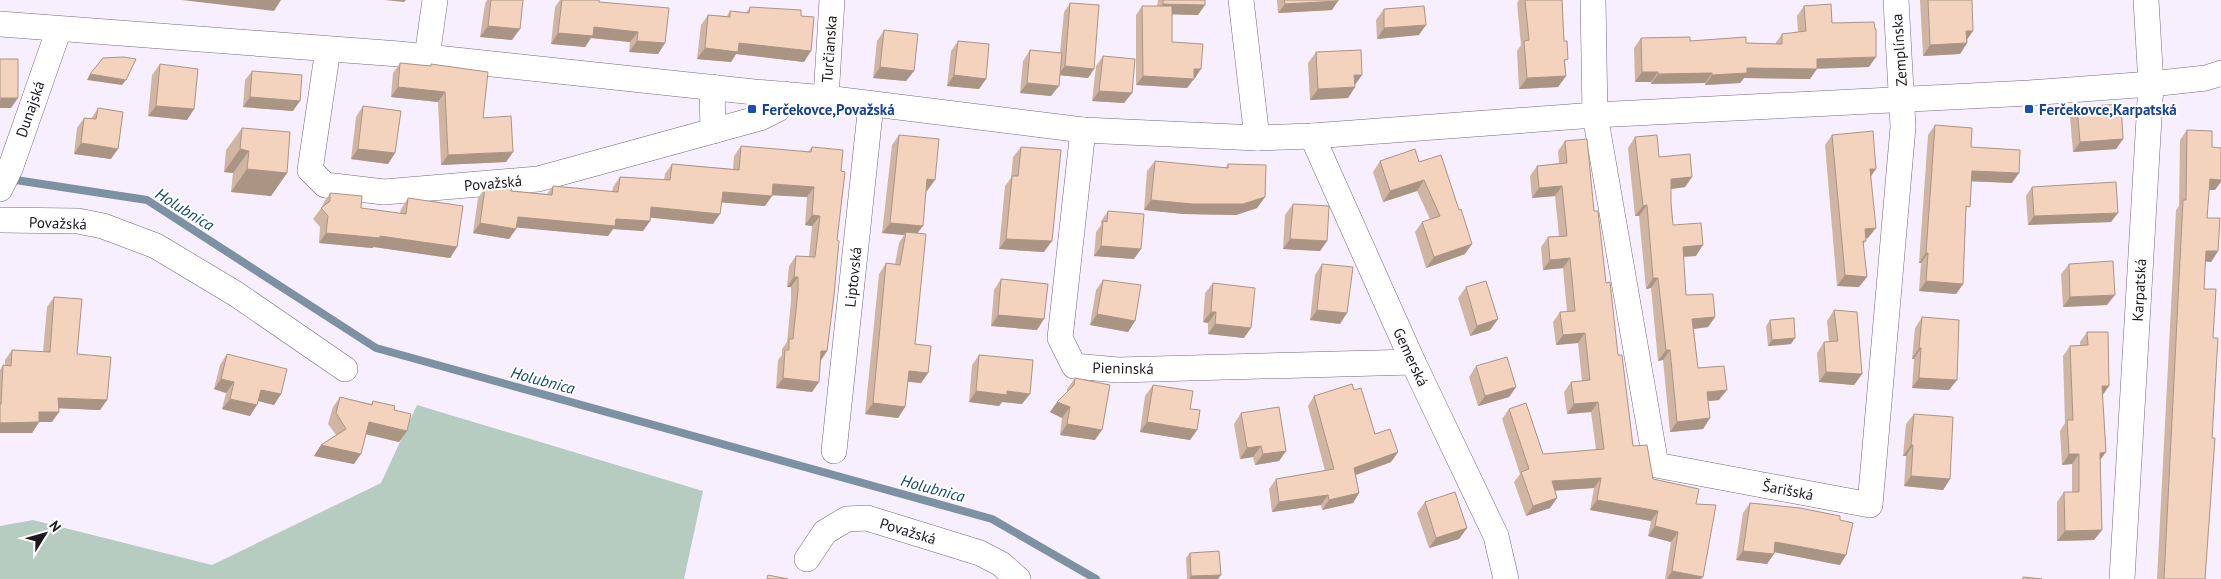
<svg xmlns="http://www.w3.org/2000/svg" width="2221" height="579" viewBox="0 0 2221 579" font-family="'PT Sans',sans-serif">
<style>
.green{fill:#b6ccc1}
.lines{fill:none;stroke-linecap:round;stroke-linejoin:round}
.stream{stroke:#7c92a3;stroke-width:8}
.minor-casing{stroke:#75687d;stroke-width:26}
.minor{stroke:#fff;stroke-width:25}
.wall{fill:#d1b5a3}
.shaded-wall{fill:#aa9484}
.building{fill:#f3d3bd;stroke:#aa9484}
.transit-dot{fill:#1a4fb4;stroke:#fff;stroke-width:2}
.labels{text-anchor:middle;dominant-baseline:central;stroke-width:4;stroke-linejoin:round;paint-order:stroke}
.street-label{font-size:15px;fill:#1d1820;stroke:#fff}
.transit-label{font-size:15px;font-weight:bold;fill:#164399;stroke:#fff;text-anchor:start}
.water-label{font-size:16px;font-style:italic;fill:#104b69;stroke:#fff}
</style>
<rect width="100%" height="100%" fill="#f8effe"/>
<path class="green" d="M417,405L703,491L684,579H0V526L33,520L212,565L381,483Z"/>
<g class="lines">
<path class="stream" d="M9,179L147,200L376,348L992,519L1096,579"/>
<defs>
<g id="minor">
<path d="M1241,0L1257,138"/>
<path d="M1593,0L1595,115L1656,465L1870,505L1903,127L1896,0"/>
<path d="M0,24L399,54L754,92L826,98L1083,130L1257,138L1312,136L1595,115L2029,93L2151,84L2206,78L2221,73"/>
<path d="M328,49L310,170L325,185L384,192L538,179L760,118L778,109L784,94"/>
<path d="M427,57L435,0"/>
<path d="M712,87L713,131"/>
<path d="M826,98L832,0"/>
<path d="M1083,130L1060,338L1074,366L1118,370L1413,362"/>
<path d="M1312,136L1413,362L1496,536L1506,579"/>
<path d="M0,189L10,169L59,29"/>
<path d="M0,220L78,221L103,226L156,246L236,294L345,369"/>
<path d="M834,451L871,104"/>
<path d="M807,559L825,532L847,519L867,518L980,553L1001,564L1018,579"/>
<path d="M2122,579L2151,84L2146,0"/>
</g>
</defs>
<use href="#minor" class="minor-casing"/>
<use href="#minor" class="minor"/>
</g>
<g class="wall">
<path d="M487,0H523L512,40L480,37L485,4Z"/>
<path d="M560,0H599V2L665,43L658,54L629,52L630,42L591,38L585,47L551,44L555,7Z"/>
<path d="M1158,0H1205L1198,15L1172,14V42L1195,78H1194L1187,88L1136,85V15L1142,6H1157Z"/>
<path d="M1277,0H1338L1332,10L1278,13Z"/>
<path d="M1519,0H1562L1566,76L1558,87L1519,89L1517,51L1521,45L1517,3Z"/>
<path d="M1920,0H1972L1967,43L1960,54L1923,56Z"/>
<path d="M1070,3L1094,69L1088,78L1060,75L1051,96L1020,93L1023,61L1030,50L1060,53L1064,12Z"/>
<path d="M1804,6L1832,23L1869,67L1817,68L1810,79L1744,78L1740,83L1705,85V83L1651,84V82H1635L1634,48L1641,38L1690,41L1775,44L1782,34L1798,32L1797,16Z"/>
<path d="M750,7L801,16L804,62L736,54L731,62L697,59L701,25L708,15L727,16L730,11L746,13Z"/>
<path d="M1384,9L1419,35L1377,39L1376,20Z"/>
<path d="M884,30L914,71L906,81L873,78L877,41Z"/>
<path d="M958,41L986,79L979,89L947,86L951,51Z"/>
<path d="M1316,52L1355,85V87L1348,98L1310,100L1308,63Z"/>
<path d="M1103,56L1132,93L1124,103L1092,101L1096,66Z"/>
<path d="M400,63L430,66L431,64L483,118L513,152L506,162L441,165L438,102L391,97L393,73Z"/>
<path d="M160,64L194,109L187,120L148,116L152,75Z"/>
<path d="M252,71L293,111L243,107L245,80Z"/>
<path d="M363,106L395,153L388,164L351,159L356,117Z"/>
<path d="M2077,107L2123,139L2116,149L2073,152L2070,117Z"/>
<path d="M98,108L111,159L74,154L77,128L84,118L91,119Z"/>
<path d="M1935,125L1971,147L2012,183L1971,181L1966,212L1963,284L1956,294L1919,291L1921,263H1919L1928,135Z"/>
<path d="M242,128L287,173L271,196L231,192L233,173L224,172L226,150Z"/>
<path d="M2187,130L2212,147L2215,190H2209L2207,218L2218,251L2211,262L2205,261L2204,289L2213,338L2212,438L2205,579H2157L2176,210L2179,206L2180,140Z"/>
<path d="M899,135L927,191L926,190L918,233L915,344L928,373L921,383L908,382L905,407L898,418L865,414L879,274L886,263L895,264L899,243L904,235L882,233L892,145Z"/>
<path d="M1832,135L1871,177L1868,238L1866,239V241L1863,244L1859,287L1837,286L1825,145Z"/>
<path d="M1635,137L1659,157L1692,177L1685,187L1671,189V203L1673,225L1696,256L1683,257L1686,295L1715,317L1708,327L1694,329L1698,368L1719,400L1708,401L1710,418L1703,429L1670,432L1663,360L1658,361L1651,288L1646,289L1639,216H1635L1628,148Z"/>
<path d="M1565,141L1594,211L1633,446L1653,479L1696,504L1701,579H1665L1671,542L1648,536L1651,521L1590,510L1594,488L1555,491L1557,498L1550,508L1526,516L1514,482L1520,474L1502,419L1509,409L1543,454L1596,450L1591,412L1567,414L1564,392L1571,382L1582,381L1578,343L1556,345L1553,322L1560,312H1567L1563,268L1543,270L1541,247L1548,237L1559,236L1555,196L1532,198L1530,176L1537,166L1559,163L1558,151Z"/>
<path d="M741,146L808,152L812,147L841,171L837,240L827,351L821,361L812,392L776,388L778,360L782,355V349L787,342L791,301V287H787L789,266L796,256L809,257L812,226L805,225L807,197L772,195L765,206L722,202L713,224L650,217V221L643,231L613,229L608,236L517,227L509,239L473,233L478,198L485,188L547,194L553,186L612,192L613,187L620,177L664,180L665,174L672,164L733,169L734,156Z"/>
<path d="M1021,147L1044,252L999,249L1005,186L1011,178L1013,157Z"/>
<path d="M1155,161L1225,168L1228,164L1265,197L1257,208L1236,215L1184,214L1144,210L1147,171Z"/>
<path d="M1380,161L1419,162L1465,254L1426,268L1415,232L1422,222L1430,219L1417,191L1383,202L1373,172Z"/>
<path d="M2032,187L2111,222L2028,225L2026,196Z"/>
<path d="M330,193L361,208L400,213L401,209L408,198L457,247L450,258L374,247L372,248L319,243L320,227L313,219L322,207L323,204Z"/>
<path d="M1293,204L1327,241L1320,251L1283,249L1285,215Z"/>
<path d="M1108,211L1134,259L1094,256L1096,232L1101,225V221Z"/>
<path d="M1322,264L1340,324L1310,320L1315,275Z"/>
<path d="M2069,264L2107,305L2063,307L2061,274Z"/>
<path d="M1001,279L1037,330L991,326L994,290Z"/>
<path d="M1103,280L1135,321L1128,332L1090,325L1096,290Z"/>
<path d="M1213,283L1244,338L1208,334V323L1203,322L1205,293Z"/>
<path d="M1466,287L1498,319L1490,330L1470,336L1458,298Z"/>
<path d="M54,297L77,354L107,400L100,410L58,408L52,422H39L32,433H0V370L3,365L5,366V360L12,350L43,352L47,307Z"/>
<path d="M1834,310L1862,374L1854,385L1819,382L1817,353L1824,342H1829L1827,321Z"/>
<path d="M1922,317L1957,380L1949,390L1912,388L1914,359H1912L1915,328Z"/>
<path d="M1770,320L1791,344L1768,346L1766,326Z"/>
<path d="M2087,332L2102,395L2106,452L2100,460L2102,530L2094,540L2057,541V502L2064,492H2072V464L2062,465L2060,431L2065,423L2063,356L2070,346L2080,345V342Z"/>
<path d="M227,354L281,394L274,405L258,401L250,416L222,409L226,393L214,389L220,365Z"/>
<path d="M979,355L1022,404L1002,402L999,406L969,402L972,365Z"/>
<path d="M1476,366L1516,387L1509,397L1478,406L1469,377Z"/>
<path d="M1075,378L1095,440L1060,435L1062,418L1050,412L1067,392V389Z"/>
<path d="M1153,385L1190,409L1197,430L1190,440L1140,432L1145,396Z"/>
<path d="M1354,390L1375,434L1398,452L1391,462L1356,475L1359,493L1353,503L1322,510L1321,505L1272,512L1269,489L1276,479L1325,471L1308,406L1314,396Z"/>
<path d="M340,397L371,404L373,401L394,410L407,431L399,442L366,434L354,464L314,456L321,445L336,435L328,424L333,407Z"/>
<path d="M1241,413L1286,451L1279,461L1255,465L1253,457L1240,459L1234,424Z"/>
<path d="M1914,414L1950,479L1943,490L1904,486L1906,456H1903L1906,424Z"/>
<path d="M1425,502L1467,528L1459,539L1429,548L1417,513Z"/>
<path d="M1750,503L1840,565L1774,552L1767,564L1736,560L1743,513Z"/>
<path d="M1190,553L1218,579H1187L1186,558Z"/>
</g>
<g class="shaded-wall">
<path d="M182,0H281L274,11Z"/>
<path d="M385,0H406L404,2Z"/>
<path d="M1338,1L1332,10L1278,13L1285,4Z"/>
<path d="M1163,4L1205,5L1198,15L1156,14Z"/>
<path d="M1426,25L1419,35L1377,39L1384,28Z"/>
<path d="M488,26L520,29L512,40L480,37Z"/>
<path d="M594,27L638,32L630,42L591,38L585,47L551,44L558,33Z"/>
<path d="M1966,31H1973L1966,41Z"/>
<path d="M637,41L665,43L658,54L629,52Z"/>
<path d="M739,43L811,51L804,62L736,54L731,62L697,59L705,48Z"/>
<path d="M1967,43L1960,54L1923,56L1930,45Z"/>
<path d="M1876,57L1869,67L1811,69H1817L1810,79L1744,78L1740,83L1705,85L1712,75L1747,68L1817,59Z"/>
<path d="M1065,66L1094,69L1088,78L1058,75Z"/>
<path d="M880,67L914,71L906,81L873,78Z"/>
<path d="M1194,69H1201L1195,78H1188Z"/>
<path d="M1642,72H1658L1651,82H1635Z"/>
<path d="M1712,73L1705,83L1651,84L1658,74Z"/>
<path d="M90,74L126,80L122,85L87,80Z"/>
<path d="M954,75L986,79L979,89L947,86Z"/>
<path d="M1354,75H1362L1355,85Z"/>
<path d="M1143,76L1194,79L1187,88L1136,85Z"/>
<path d="M1566,76L1558,87L1519,89L1527,78Z"/>
<path d="M1027,83L1059,86L1051,96L1020,93Z"/>
<path d="M398,87L445,92L438,102L391,97Z"/>
<path d="M1355,87L1348,98L1310,100L1318,89Z"/>
<path d="M1099,91L1132,93L1124,103L1092,101Z"/>
<path d="M250,97L300,101L293,111L243,107Z"/>
<path d="M1,98H18L11,108H0V99Z"/>
<path d="M156,106L194,109L187,120L148,116Z"/>
<path d="M2123,139L2116,149L2073,152L2080,142Z"/>
<path d="M81,143L118,149L111,159L74,154Z"/>
<path d="M240,149L249,151L233,173L224,172Z"/>
<path d="M358,149L395,153L388,164L351,159Z"/>
<path d="M513,152L506,162L441,165L448,155Z"/>
<path d="M247,169L287,173L271,196L231,192Z"/>
<path d="M1870,169H1876L1869,179Z"/>
<path d="M1972,171L2019,173L2012,183L1965,181Z"/>
<path d="M1692,177L1685,187L1664,190L1671,179Z"/>
<path d="M927,179L935,180L927,191L919,190Z"/>
<path d="M2210,179L2221,180V182L2215,190H2202Z"/>
<path d="M1424,180L1417,191L1383,202L1390,191Z"/>
<path d="M773,184L814,187L807,197L766,195Z"/>
<path d="M1562,186L1555,196L1532,198L1539,188Z"/>
<path d="M723,192L772,196L765,206L716,202Z"/>
<path d="M1265,197L1257,208L1236,215L1184,214L1144,210L1151,200Z"/>
<path d="M1647,205L1639,216H1635L1643,206Z"/>
<path d="M651,207L720,214L713,224L644,217Z"/>
<path d="M2118,213L2111,222L2028,225L2034,216Z"/>
<path d="M812,215L820,216L812,226L805,225Z"/>
<path d="M518,217L616,219L650,221L643,231L613,229L608,236L511,227Z"/>
<path d="M480,223L516,229L509,239L473,233Z"/>
<path d="M890,223L923,226L915,236L906,232L904,235L882,233Z"/>
<path d="M1876,228L1868,238L1857,239L1865,229Z"/>
<path d="M326,233L380,236L457,247L450,258L374,247L372,248L319,243Z"/>
<path d="M1006,239L1052,241L1044,252L999,249Z"/>
<path d="M1290,239L1327,241L1320,251L1283,249Z"/>
<path d="M1472,244L1465,254L1426,268L1434,257Z"/>
<path d="M1703,245L1696,256L1675,257L1683,247Z"/>
<path d="M1101,246L1141,249L1134,259L1094,256Z"/>
<path d="M2206,251H2218L2211,262L2199,261Z"/>
<path d="M1926,253H1928L1921,263H1919Z"/>
<path d="M1570,258L1563,268L1543,270L1550,260Z"/>
<path d="M1845,275L1867,277L1859,287L1837,286Z"/>
<path d="M794,277H798L791,287H787Z"/>
<path d="M1653,278H1658L1651,288L1646,289Z"/>
<path d="M1926,281L1963,284L1956,294L1919,291Z"/>
<path d="M2115,295L2107,305L2063,307L2070,297Z"/>
<path d="M1317,310L1347,313L1340,324L1310,320Z"/>
<path d="M1211,312H1216L1208,323L1203,322Z"/>
<path d="M1097,314L1135,321L1128,332L1090,325Z"/>
<path d="M998,315L1044,319L1037,330L991,326Z"/>
<path d="M1715,317L1708,327L1685,330L1692,319Z"/>
<path d="M1498,319L1490,330L1470,336L1477,326Z"/>
<path d="M1215,324L1251,328L1244,338L1208,334Z"/>
<path d="M1585,333L1578,343L1556,345L1563,335Z"/>
<path d="M1795,338L1791,344L1768,346L1772,340Z"/>
<path d="M1919,348H1921L1914,359H1912Z"/>
<path d="M1666,350H1670L1663,360L1658,361Z"/>
<path d="M821,351H827L820,361Z"/>
<path d="M909,371L928,373L921,383L902,381Z"/>
<path d="M1826,372L1862,374L1854,385L1819,382Z"/>
<path d="M783,378L819,382L812,392L776,388Z"/>
<path d="M1919,378L1957,380L1949,390L1912,388Z"/>
<path d="M221,379L234,382L226,393L214,389Z"/>
<path d="M2102,386H2109L2102,396Z"/>
<path d="M1516,387L1509,397L1478,406L1485,396Z"/>
<path d="M261,390L281,394L274,405L254,400Z"/>
<path d="M1727,390L1719,400L1700,402L1707,392Z"/>
<path d="M976,391H1007L1030,394L1022,404L1002,402L999,406L969,402Z"/>
<path d="M58,398L107,400L100,410L51,408Z"/>
<path d="M230,399L257,405L250,416L222,409Z"/>
<path d="M1057,402L1070,407L1062,418L1050,412Z"/>
<path d="M1598,402L1591,412L1567,414L1574,404Z"/>
<path d="M873,403L905,407L898,418L865,414Z"/>
<path d="M39,412H59L52,422H32Z"/>
<path d="M1710,418L1703,429L1670,432L1677,422Z"/>
<path d="M39,422L32,433H0V423Z"/>
<path d="M369,422L407,431L399,442L361,433Z"/>
<path d="M1147,422L1197,430L1190,440L1140,432Z"/>
<path d="M1067,424L1102,430L1095,440L1060,435Z"/>
<path d="M321,445L361,454L354,464L314,456Z"/>
<path d="M1911,445H1913L1906,456H1903Z"/>
<path d="M1261,446L1253,457L1240,459L1247,448Z"/>
<path d="M1286,451L1279,461L1255,465L1263,454Z"/>
<path d="M1398,452L1391,462L1347,478L1354,468Z"/>
<path d="M2106,452L2098,463L2100,453Z"/>
<path d="M2069,454H2079L2072,464L2062,465Z"/>
<path d="M1911,476L1950,479L1943,490L1904,486Z"/>
<path d="M1601,478L1594,488L1545,491L1552,481Z"/>
<path d="M1359,493L1353,503L1322,510L1329,500Z"/>
<path d="M1328,495L1321,505L1272,512L1279,502Z"/>
<path d="M1557,498L1550,508L1526,516L1533,506Z"/>
<path d="M1597,500L1658,511L1651,521L1590,510Z"/>
<path d="M1655,526L1678,532L1671,542L1648,536Z"/>
<path d="M1467,528L1459,539L1429,548L1436,538Z"/>
<path d="M2102,530L2094,540L2057,541L2065,531Z"/>
<path d="M1775,542L1846,555L1840,565L1768,551Z"/>
<path d="M1743,551L1774,554L1767,564L1736,560Z"/>
<path d="M1672,571L1703,577L1701,579H1667Z"/>
<path d="M1221,575L1218,579H1189L1191,576Z"/>
</g>
<g class="building">
<path d="M491,0H523L520,29L488,26Z"/>
<path d="M562,0H599V2L669,8L665,43L637,41L638,32L594,27L593,36L558,33Z"/>
<path d="M1163,0H1205V5L1163,4Z"/>
<path d="M1284,0H1338V1L1285,4Z"/>
<path d="M1525,0H1562L1564,41H1567L1568,59L1564,60L1566,76L1527,78L1524,41L1529,40Z"/>
<path d="M1928,0H1972L1973,31H1966L1967,43L1930,45Z"/>
<path d="M1070,3L1099,5L1094,69L1065,66Z"/>
<path d="M1831,4L1832,23L1874,22L1875,29H1876V57L1817,59V69L1747,68V73L1712,75V73L1658,74V72H1642L1641,38L1690,37V41L1746,37V43L1782,44V34L1806,31L1804,6Z"/>
<path d="M1142,6H1172V42L1203,44L1201,69H1194V79L1143,76Z"/>
<path d="M1424,6L1426,25L1384,28V9Z"/>
<path d="M750,7L801,10V16L814,17L811,51L739,43L738,52L705,48L708,15L730,17V11L749,13Z"/>
<path d="M884,30L918,34L914,71L880,67Z"/>
<path d="M958,41L989,44L986,79L954,75Z"/>
<path d="M1030,50L1062,53L1059,86L1027,83Z"/>
<path d="M1361,50L1362,75H1354L1355,87L1318,89L1316,52Z"/>
<path d="M1103,56L1135,59L1132,93L1099,91Z"/>
<path d="M123,57L136,59L126,80L90,74L103,58Z"/>
<path d="M0,59H18V98H1V101H0Z"/>
<path d="M400,63L431,66V64L488,72L483,118L511,116L513,152L448,155L445,92L398,87Z"/>
<path d="M160,64L198,69L194,109L156,106Z"/>
<path d="M252,71L302,75L300,101L250,97Z"/>
<path d="M2121,104L2123,139L2080,142L2077,107Z"/>
<path d="M363,106L401,111L395,153L358,149Z"/>
<path d="M98,108L123,112L118,149L81,143L84,118L96,119Z"/>
<path d="M1935,125L1972,128L1971,147L2020,150L2019,173L1972,171L1970,207L1966,206L1963,284L1926,281L1928,253H1926Z"/>
<path d="M242,128L290,132L287,173L247,169L249,151L240,149Z"/>
<path d="M2187,130L2212,131V147L2221,148V180L2210,179L2207,218H2220L2218,251H2206L2204,289H2216L2213,338H2218L2212,438H2215L2205,579H2164L2183,200H2186Z"/>
<path d="M1873,131L1876,169H1870L1876,228L1865,229L1866,241H1863L1867,277L1845,275L1832,135Z"/>
<path d="M899,135L939,139L935,180L927,179L923,226L890,223Z"/>
<path d="M1657,135L1659,157L1690,154L1692,177L1671,179V203L1673,225L1701,223L1703,245L1683,247L1686,295L1713,294L1715,317L1692,319L1698,368L1724,366L1727,390L1707,392L1710,418L1677,422L1670,350H1666L1658,278H1653L1647,205L1643,206L1635,137Z"/>
<path d="M1587,139L1594,211H1598L1606,283L1610,282L1618,355H1622L1633,446L1647,445L1653,479L1699,489L1696,504L1716,505L1703,577L1672,571L1678,532L1655,526L1658,511L1597,500L1601,478L1552,481L1557,498L1533,506L1521,472L1529,469L1509,409L1526,403L1543,454L1604,449L1598,402L1574,404L1571,382L1590,380L1585,333L1563,335L1560,312L1575,311L1570,258L1550,260L1548,237L1567,236L1562,186L1539,188L1537,166L1567,163L1565,141Z"/>
<path d="M741,146L811,152L812,147L843,150L841,171L845,172L837,240L839,241L834,295L827,351H821L819,382L783,378L785,350H789V339H793L798,291V277H794L796,256L815,257L820,216L812,215L814,187L773,184L772,196L723,192L720,214L651,207L650,221L616,219L615,226L518,217L516,229L480,223L485,188L512,186L511,191L552,195L553,186L618,192L620,177L670,180L672,164L739,170Z"/>
<path d="M1021,147L1061,150L1052,241L1006,239L1012,176H1018Z"/>
<path d="M1415,149L1419,162L1441,155L1459,210L1461,209L1472,244L1434,257L1422,222L1440,216L1424,180L1390,191L1380,161Z"/>
<path d="M1155,161L1228,168V164L1266,165L1265,197L1243,204H1192L1151,200Z"/>
<path d="M2116,182L2118,213L2034,216L2032,187Z"/>
<path d="M330,193L362,196L361,208L406,214L408,198L463,206L457,247L380,236V238L326,233L328,216L321,208L330,201Z"/>
<path d="M1293,204L1329,206L1327,241L1290,239Z"/>
<path d="M1108,211L1144,214L1141,249L1101,246L1103,221L1107,222Z"/>
<path d="M906,232L926,234L915,344L931,346L928,373L909,371L905,407L873,403L886,263L900,265Z"/>
<path d="M2113,261L2115,295L2070,297L2069,264Z"/>
<path d="M1322,264L1353,267L1347,313L1317,310Z"/>
<path d="M1001,279L1048,284L1044,319L998,315Z"/>
<path d="M1103,280L1141,285L1135,321L1097,314Z"/>
<path d="M1486,281L1498,319L1477,326L1466,287Z"/>
<path d="M1213,283L1255,288L1251,328L1215,324L1216,312H1211Z"/>
<path d="M54,297L82,299L77,354L111,357L107,400L58,398L59,412H39V422L0,423V404H1L3,365L11,366L12,350L50,352Z"/>
<path d="M1834,310L1857,312L1862,374L1826,372L1824,342L1838,341Z"/>
<path d="M1922,317L1959,320L1957,380L1919,378L1921,348H1919Z"/>
<path d="M1794,318L1795,338L1772,340L1770,320Z"/>
<path d="M2087,332H2108L2109,386H2102L2106,452L2100,453L2102,530L2065,531L2064,492H2079V454H2069L2067,420H2073L2070,346L2088,345Z"/>
<path d="M227,354L287,369L281,394L261,390L257,405L230,399L234,382L221,379Z"/>
<path d="M979,355L1033,360L1030,394L1007,391V395L976,391Z"/>
<path d="M1507,357L1516,387L1485,396L1476,366Z"/>
<path d="M1075,378L1110,385L1102,430L1067,424L1070,407L1057,402L1074,385Z"/>
<path d="M1352,384L1354,390L1361,388L1375,434L1390,429L1398,452L1354,468L1359,493L1329,500L1328,495L1279,502L1276,479L1334,469L1314,396Z"/>
<path d="M1153,385L1193,391L1190,409L1200,410L1197,430L1147,422Z"/>
<path d="M340,397L372,405L373,401L395,406L394,410L411,414L407,431L369,422L361,454L321,445L346,429L336,413Z"/>
<path d="M1279,407L1286,451L1263,454L1261,446L1247,448L1241,413Z"/>
<path d="M1914,414L1953,417L1950,479L1911,476L1913,445H1911Z"/>
<path d="M1455,492L1467,528L1436,538L1425,502Z"/>
<path d="M1750,503L1800,508L1840,516V520L1853,523L1846,555L1775,542L1774,554L1743,551Z"/>
<path d="M1219,551L1221,575L1191,576L1190,553Z"/>
<path d="M768,575L788,579H767Z"/>
<path d="M2023,577L2042,579H2023Z"/>
</g>
<g class="transit-dot">
<rect x="747" y="104" width="10" height="10" rx="2.5"/>
<rect x="2024" y="104" width="10" height="10" rx="2.5"/>
</g>
<g class="labels">
<g class="street-label">
<text transform="translate(829 49) rotate(-86)">Turčianska</text>
<text transform="translate(1899 50) rotate(-94)">Zemplínska</text>
<text transform="translate(30 109) rotate(-71)">Dunajská</text>
<text transform="translate(493 183) rotate(-5)">Považská</text>
<text transform="translate(58 223) rotate(2)">Považská</text>
<text transform="translate(853 277) rotate(-84)">Liptovská</text>
<text transform="translate(2139 290) rotate(-87)">Karpatská</text>
<text transform="translate(1411 357) rotate(65)">Gemerská</text>
<text transform="translate(1123 368) rotate(1)">Pieninská</text>
<text transform="translate(1788 490) rotate(11)">Šarišská</text>
<text transform="translate(908 531) rotate(17)">Považská</text>
</g>
<g class="transit-label">
<text x="762" y="109">Ferčekovce,Považská</text>
<text x="2039" y="109">Ferčekovce,Karpatská</text>
</g>
<g class="water-label">
<text transform="translate(185 209) rotate(32)">Holubnica</text>
<text transform="translate(543 380) rotate(15)">Holubnica</text>
<text transform="translate(933 488) rotate(15)">Holubnica</text>
</g>
</g>
<g transform="translate(45 534) rotate(53)" stroke="#ffffff" stroke-width="4" paint-order="stroke">
<path d="M0-4L9 19L0 12L-9 19Z" fill="#1d1820"/>
<text y="-8" font-size="14" font-weight="bold" text-anchor="middle" fill="#1d1820">N</text>
</g>
</svg>
